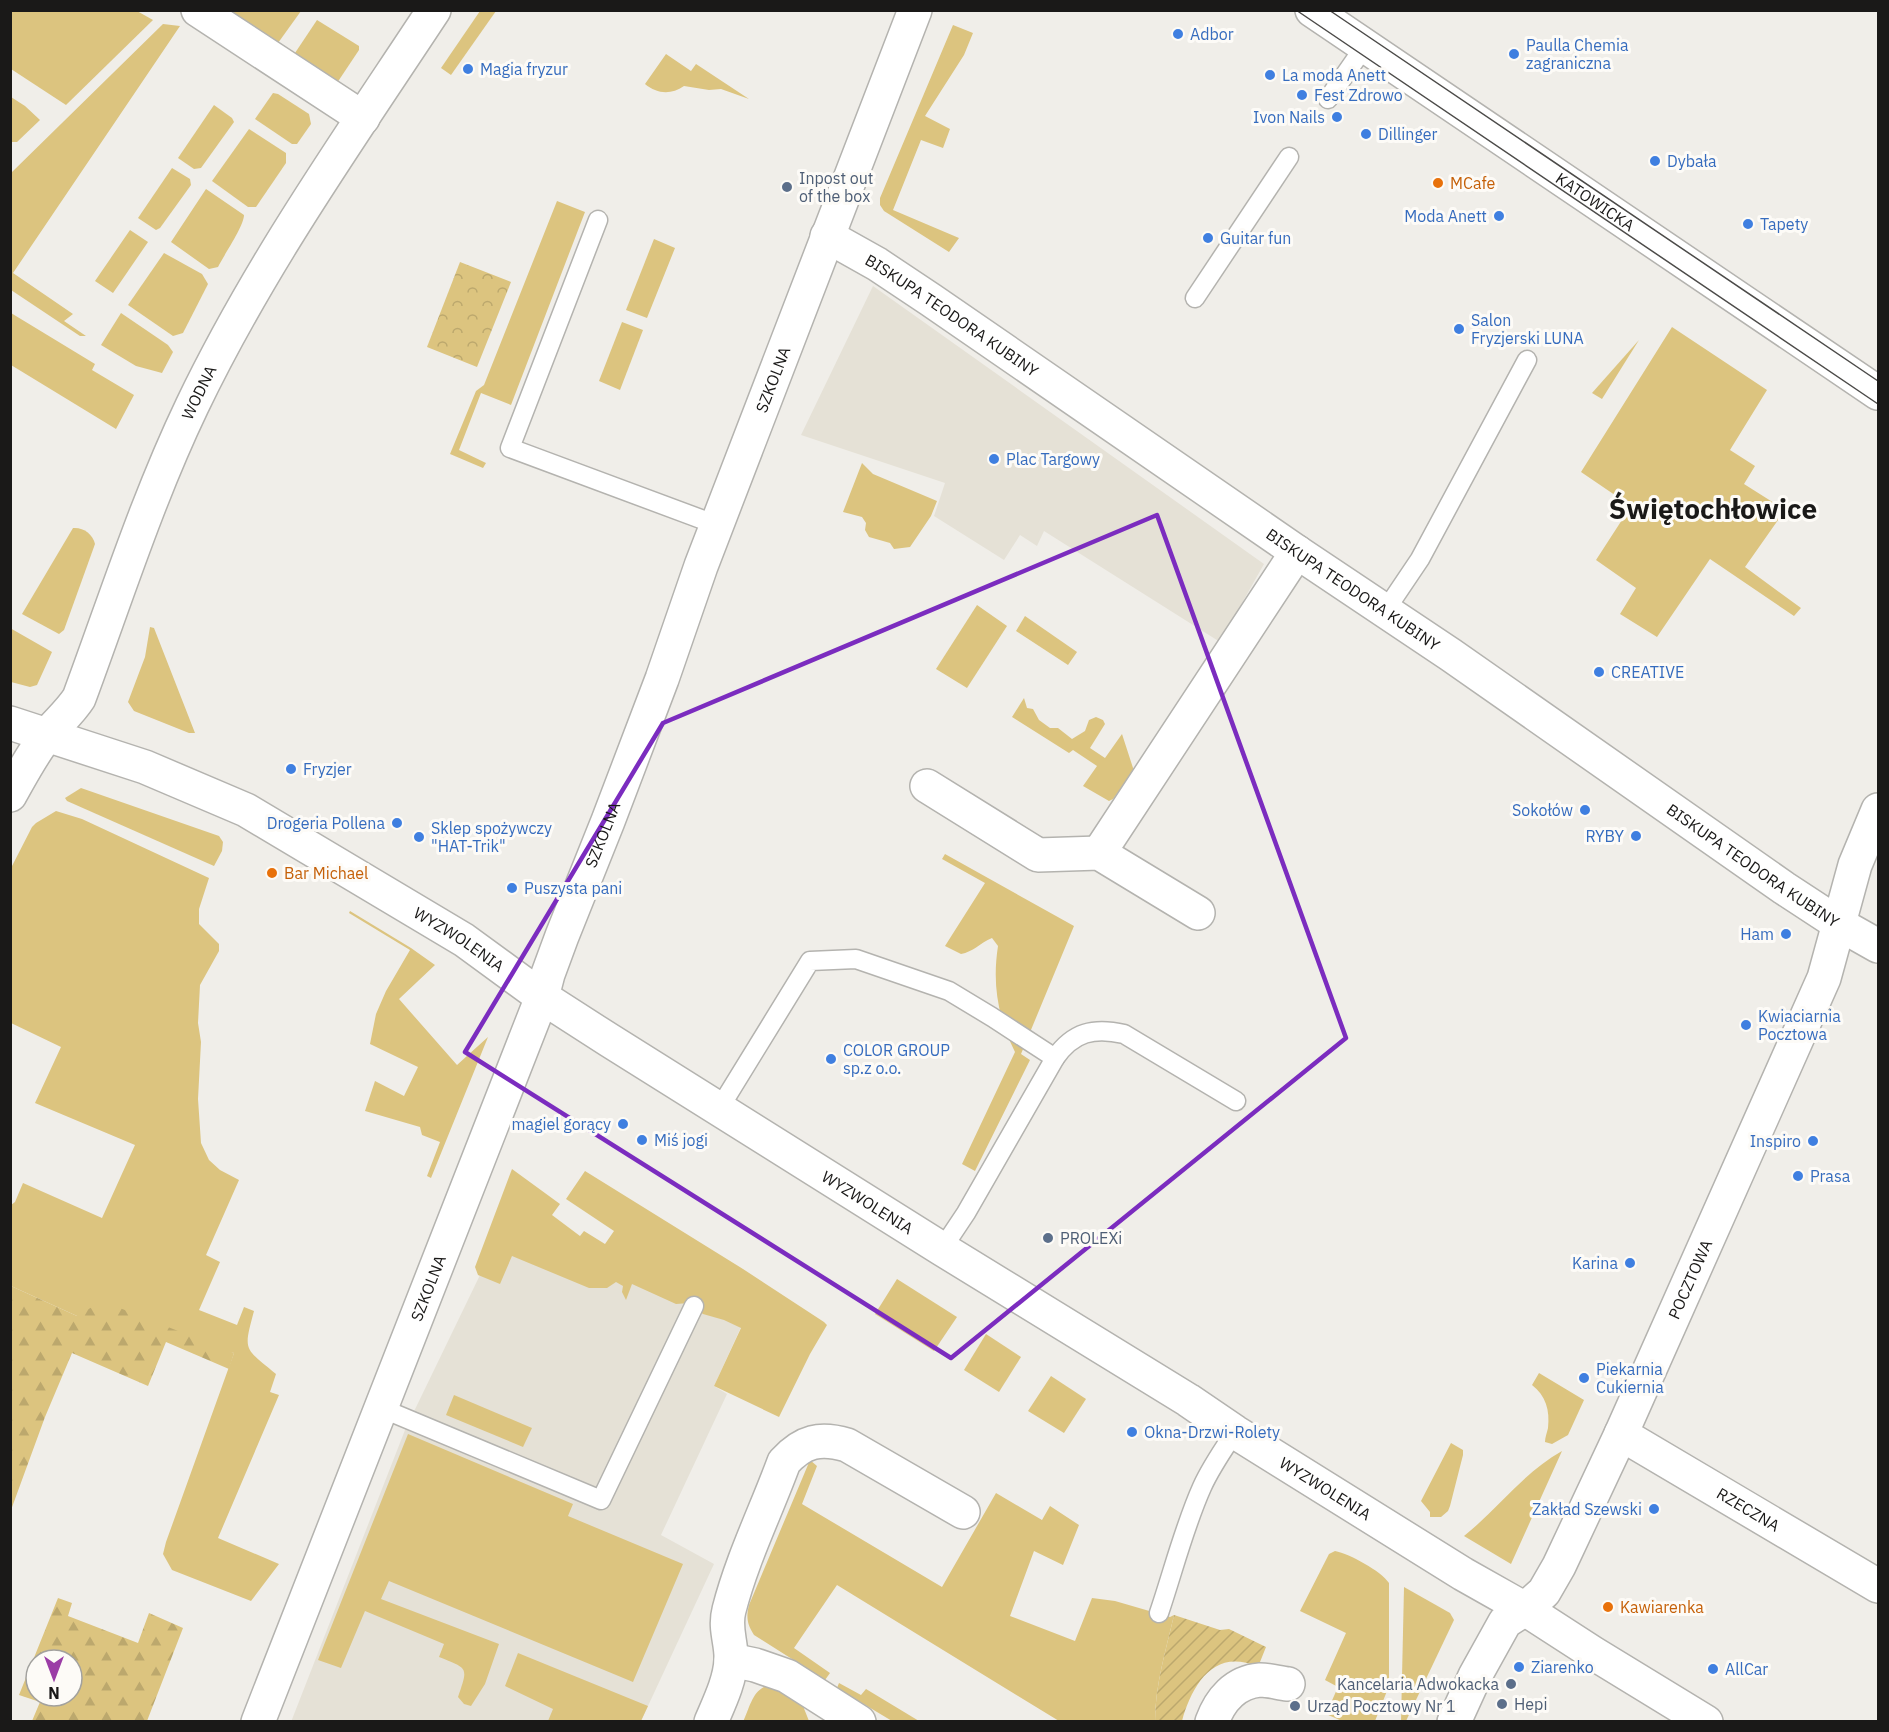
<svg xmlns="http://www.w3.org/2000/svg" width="1889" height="1732" viewBox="0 0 1889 1732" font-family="'IBM Plex Sans',sans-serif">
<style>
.built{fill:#e5e1d6}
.grass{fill:#dcc47f}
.forest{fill:url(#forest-firs);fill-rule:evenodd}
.park{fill:url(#park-crowns)}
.garden{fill:url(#garden-furrows)}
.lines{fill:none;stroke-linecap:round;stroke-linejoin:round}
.lane-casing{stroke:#b4b3af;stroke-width:21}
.street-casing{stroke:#b4b3af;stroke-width:36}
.secondary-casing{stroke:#b4b3af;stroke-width:36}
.lane{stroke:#fff;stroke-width:18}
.street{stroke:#fff;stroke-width:33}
.secondary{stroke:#fff;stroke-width:33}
.tram{stroke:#4c4b49;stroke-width:1.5}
.marked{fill:none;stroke:#7b2cbf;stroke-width:4.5;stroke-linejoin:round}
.shop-dot{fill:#3f7fe0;stroke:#fdfbf7;stroke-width:2}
.food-dot{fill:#e8710a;stroke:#fdfbf7;stroke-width:2}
.service-dot{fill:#5c6f8a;stroke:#fdfbf7;stroke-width:2}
.labels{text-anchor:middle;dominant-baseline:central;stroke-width:6;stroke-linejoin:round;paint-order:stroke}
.shop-label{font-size:16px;fill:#366cbe;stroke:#fdfbf7;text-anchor:start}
.service-label{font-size:16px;fill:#4e5e75;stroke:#fdfbf7;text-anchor:start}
.food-label{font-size:16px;fill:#c56008;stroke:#fdfbf7;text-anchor:start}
.street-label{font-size:16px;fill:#1a1918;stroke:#fdfbf7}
.town-label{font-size:28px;font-weight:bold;fill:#1a1918;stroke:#fdfbf7}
</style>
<defs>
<pattern id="forest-firs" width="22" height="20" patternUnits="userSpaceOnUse" patternTransform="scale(1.5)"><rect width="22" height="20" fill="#dcc47f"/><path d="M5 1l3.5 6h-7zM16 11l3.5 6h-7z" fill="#bca86d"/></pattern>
<pattern id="park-crowns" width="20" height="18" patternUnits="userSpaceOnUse" patternTransform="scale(1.5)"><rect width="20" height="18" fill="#dcc47f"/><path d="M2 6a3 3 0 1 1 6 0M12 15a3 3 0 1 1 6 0" fill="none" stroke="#bca86d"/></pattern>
<pattern id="garden-furrows" width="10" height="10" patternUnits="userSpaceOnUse" patternTransform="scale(1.5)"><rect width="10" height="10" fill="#dcc47f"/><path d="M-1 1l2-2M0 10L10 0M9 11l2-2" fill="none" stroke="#bca86d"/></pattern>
</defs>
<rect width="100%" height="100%" fill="#f0eee9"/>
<g class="built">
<path d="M873,286L1264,564L1220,642L1044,531L1037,546L1020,535L1004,560L934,516L945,483L801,435Z"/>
<path d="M510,1213L741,1327L714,1386L727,1394L661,1535L714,1564L641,1721L291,1722L405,1430Z"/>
</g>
<g class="grass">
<path d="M11,11H137L153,20L66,105L11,69Z"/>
<path d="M228,11H301L278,43Z"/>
<path d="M480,11H496L451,75L441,68Z"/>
<path d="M317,20L359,46V50L337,83L293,56Z"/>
<path d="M163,24L180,26L13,273L73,314L64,321L86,336H80L11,290V173Z"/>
<path d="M953,25L973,33L964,55L925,116L950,129L943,148L921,140L893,210L959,238L949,252L884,211L880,205V198Z"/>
<path d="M666,54L691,71L696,64L749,99L721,89L709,90L684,86C671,95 657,94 645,84Z"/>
<path d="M273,93L278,94L309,114L311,124L297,144H292L255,119Z"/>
<path d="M11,97L25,106L40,120L17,142H11Z"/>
<path d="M214,105L232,118L234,122L201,168L194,169L178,158Z"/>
<path d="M249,129L286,153V163L256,207H248L212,181Z"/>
<path d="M172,168L190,179L191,185L160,228L156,230L138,218Z"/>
<path d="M206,189L244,215C244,226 224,255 218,267L209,269L171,242Z"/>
<path d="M557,201L585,212L511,405L481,393L459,450L486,463L483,468L450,454L476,391L484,385Z"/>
<path d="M130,230L148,242L113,293L95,281Z"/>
<path d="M654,239L675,248L647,318L626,310Z"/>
<path d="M164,253L202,274L208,284L183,333L173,336L128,305Z"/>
<path d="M11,313L95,364L92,370L134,395L116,429L11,365Z"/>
<path d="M121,313L168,345L173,352L162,373L136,366L101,345Z"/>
<path d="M622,322L643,330L620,390L599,381Z"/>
<path d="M1672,327L1767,390L1730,450L1755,466L1744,484L1785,510L1745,567L1801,608L1794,616L1710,559L1657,637L1620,614L1636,588L1596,560L1631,506L1581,472Z"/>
<path d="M1639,340L1602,399L1592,393Z"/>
<path d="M862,463L873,474L937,501L931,516L910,547L894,549L890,543L869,537L865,530L866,523L862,517L843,512Z"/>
<path d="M73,528C83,527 93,534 95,544L64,630L59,634L22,614Z"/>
<path d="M977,605L1007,626L967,688L936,669Z"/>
<path d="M1025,616L1077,652L1068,665L1016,631Z"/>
<path d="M150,627L154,628L195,733H189L134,711L128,702L145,657Z"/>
<path d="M10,628L52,652L37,685L30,687L11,682Z"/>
<path d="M1024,698L1027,708L1033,709L1039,720L1050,728H1058L1072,739L1085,731L1089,720L1096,717L1103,720L1105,724L1090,748L1105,758L1122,734L1134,771L1113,799L1109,801L1083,786L1097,766L1073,750L1069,753L1012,717Z"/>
<path d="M81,788L219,836L223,842L222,851L214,866L67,801L65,798Z"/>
<path d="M56,811L82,819L209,878L199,909V924L219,944V951L200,985L198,1023L201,1042L198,1099L201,1143L209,1160L220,1170L239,1180L206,1255L220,1262L199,1310L237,1325L244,1307L254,1311C243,1352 244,1347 276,1374L270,1392L279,1395L218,1538L279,1564L251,1601L172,1570L163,1554L166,1542L234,1353L77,1316L11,1286V1205L15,1202L23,1183L102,1218L135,1145L35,1103L61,1047L11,1023V868L32,827L36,823Z"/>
<path d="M945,854L1074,926L1021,1054L1030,1060L975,1171L962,1164L1015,1052C998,1017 992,985 998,946L992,938C980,943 973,952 961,954L945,946L985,883L942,859Z"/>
<path d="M350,911L411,948L435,965L399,999L457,1065L488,1037L431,1178L427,1176L440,1142L422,1135L420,1127L365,1111L375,1081L404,1096L418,1067L370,1044L376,1014L386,991L410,950L349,913Z"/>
<path d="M512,1169L560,1204L552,1215L580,1236L584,1231L605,1244L614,1231L566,1199L585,1171L743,1269L824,1322L827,1325L810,1354L779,1417L714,1386L741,1328L724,1320L703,1314L689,1303L676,1304L632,1284L626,1300L622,1292L623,1286L616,1282L607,1288H589L512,1256L500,1284L478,1275L475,1267Z"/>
<path d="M897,1279L957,1317L934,1351L875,1314Z"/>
<path d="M986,1334L1021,1357L999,1392L964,1370Z"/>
<path d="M1539,1373L1584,1400L1568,1435L1552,1444L1545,1442C1545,1437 1547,1433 1548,1428C1550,1410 1546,1396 1532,1385Z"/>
<path d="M1051,1376L1086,1399L1064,1433L1028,1411Z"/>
<path d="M454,1395L532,1428L523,1447L446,1415Z"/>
<path d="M408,1434L573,1504L568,1516L683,1564L633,1682L389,1581L381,1599L499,1644L485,1684L471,1706L464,1704L458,1697C468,1667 469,1669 439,1657L444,1644L365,1611L341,1668L318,1660Z"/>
<path d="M1451,1443L1463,1450V1455L1450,1506L1448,1511L1441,1517H1430V1512L1421,1501Z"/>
<path d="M1562,1451L1511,1564L1464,1536C1498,1509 1523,1473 1562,1451Z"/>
<path d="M810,1460L817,1466L802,1504L942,1587L996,1493L1042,1520L1050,1506L1079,1525L1063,1565L1034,1551L1010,1616L1075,1641L1092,1598L1115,1601L1170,1617L1174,1615C1166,1650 1155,1685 1155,1722L1059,1721L837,1585L794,1648L830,1673L825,1680L754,1635C747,1624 746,1617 749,1605Z"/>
<path d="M1335,1551C1350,1554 1381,1571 1389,1583V1686L1375,1721H1342L1326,1714L1338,1687L1325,1680L1346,1633L1300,1611L1329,1554Z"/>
<path d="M1404,1587L1450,1613L1454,1620L1406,1721L1401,1722Z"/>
<path d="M518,1653L648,1706L641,1721H548L553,1709L505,1686Z"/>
<path d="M839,1683L861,1695L866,1689L919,1721H892L837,1688Z"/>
<path d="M771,1685L801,1701L809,1721L743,1722C750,1707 753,1687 771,1685Z"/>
</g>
<g class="forest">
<path d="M11,1286L77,1316L102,1301L234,1353L229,1369L166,1342L148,1386L72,1353L45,1417L11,1510Z"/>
<path d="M58,1598L72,1603L68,1616L138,1643L149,1613L183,1628L147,1721H32L40,1702L19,1695ZM36,1660H72V1696H36Z"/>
</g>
<path class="park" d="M460,262L511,282L477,367L427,347Z"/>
<path class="garden" d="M1174,1615L1220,1630L1229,1629L1266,1647L1258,1667C1214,1647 1192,1685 1182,1721L1155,1722C1155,1685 1166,1650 1174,1615Z"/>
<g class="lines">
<defs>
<g id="lane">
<path d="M1328,99L1365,46"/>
<path d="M598,220L510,448L717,525"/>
<path d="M1195,298L1289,157"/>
<path d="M1385,611L1420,559L1527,360"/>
<path d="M719,1109L810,961L856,959L949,991L992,1017L1055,1058"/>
<path d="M942,1249L966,1213L1055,1058C1073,1032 1094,1027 1124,1034L1236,1101"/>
<path d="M381,1408L601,1500L694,1306"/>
<path d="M1159,1613C1173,1572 1184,1527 1202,1487C1211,1467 1223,1450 1235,1432"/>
</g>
<g id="street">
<path d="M198,10L363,118"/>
<path id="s1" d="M1312,10L1878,393"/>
<path id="s2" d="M827,236L877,264L931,300L1297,552L1451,655L1784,888L1839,924L1878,946"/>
<path d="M927,786L1038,855L1099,853L1198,913"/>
<path id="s3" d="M10,795C22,774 33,752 48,734C58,722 70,712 79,698C115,601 147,500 192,406C259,266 349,139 434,10"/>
<path d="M1099,853L1297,552"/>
<path id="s4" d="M1621,1434L1878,1586"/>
<path d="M731,1660L755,1665L787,1676L859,1722"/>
<path id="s5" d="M258,1722L542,997L548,974L562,936L608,821L662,679L701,566L915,10"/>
<path d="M711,1722C719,1703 730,1681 731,1660C732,1643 724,1629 729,1610C742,1559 766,1511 784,1462C803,1441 820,1437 847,1445L963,1512"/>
<path d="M1212,1722C1220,1700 1235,1682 1260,1680C1269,1680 1279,1683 1288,1684"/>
<path id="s6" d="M1454,1722L1475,1676L1505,1622L1525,1609L1544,1592L1559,1566L1621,1434L1824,978L1855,865L1878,810"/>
</g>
<g id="secondary">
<path id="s7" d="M10,723L145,767L246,810L464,940L542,997L609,1040L942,1249L1188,1400L1235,1432L1463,1574L1525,1609L1593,1653L1706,1722"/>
</g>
</defs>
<use href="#lane" class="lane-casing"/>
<use href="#street" class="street-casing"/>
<use href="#secondary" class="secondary-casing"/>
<use href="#lane" class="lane"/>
<use href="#street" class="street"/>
<use href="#secondary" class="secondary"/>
<g class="tram">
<path d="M1296,10L1878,404"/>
<path d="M1329,10L1878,381"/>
</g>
</g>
<path class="marked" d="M1157,515L1346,1038L951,1358L465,1052L663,723Z"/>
<g class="shop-dot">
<circle cx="1178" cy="34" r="6"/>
<circle cx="1514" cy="54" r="6"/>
<circle cx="468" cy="69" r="6"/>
<circle cx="1270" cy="75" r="6"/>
<circle cx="1302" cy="95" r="6"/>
<circle cx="1337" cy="117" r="6"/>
<circle cx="1366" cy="134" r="6"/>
<circle cx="1655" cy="161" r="6"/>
<circle cx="1499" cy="216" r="6"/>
<circle cx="1748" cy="224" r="6"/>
<circle cx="1208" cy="238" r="6"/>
<circle cx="1459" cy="329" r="6"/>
<circle cx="994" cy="459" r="6"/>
<circle cx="1599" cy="672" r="6"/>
<circle cx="291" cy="769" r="6"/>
<circle cx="1585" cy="810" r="6"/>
<circle cx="397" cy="823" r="6"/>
<circle cx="1636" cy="836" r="6"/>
<circle cx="419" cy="837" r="6"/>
<circle cx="512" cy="888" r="6"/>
<circle cx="1786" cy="934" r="6"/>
<circle cx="1746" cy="1025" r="6"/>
<circle cx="831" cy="1059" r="6"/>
<circle cx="623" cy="1124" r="6"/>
<circle cx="642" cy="1140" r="6"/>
<circle cx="1813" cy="1141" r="6"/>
<circle cx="1798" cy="1176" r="6"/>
<circle cx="1630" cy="1263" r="6"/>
<circle cx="1584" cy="1378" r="6"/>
<circle cx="1132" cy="1432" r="6"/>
<circle cx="1654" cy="1509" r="6"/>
<circle cx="1519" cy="1667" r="6"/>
<circle cx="1713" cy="1669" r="6"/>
</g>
<g class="food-dot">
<circle cx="1438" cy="183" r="6"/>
<circle cx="272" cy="873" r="6"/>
<circle cx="1608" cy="1607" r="6"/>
</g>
<g class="service-dot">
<circle cx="787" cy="187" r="6"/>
<circle cx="1048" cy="1238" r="6"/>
<circle cx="1511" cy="1684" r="6"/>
<circle cx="1502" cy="1704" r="6"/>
<circle cx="1295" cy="1706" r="6"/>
</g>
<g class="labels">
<g class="shop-label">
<text x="1190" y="34">Adbor</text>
<text x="1526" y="45">Paulla Chemia<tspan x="1526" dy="18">zagraniczna</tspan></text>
<text x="480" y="69">Magia fryzur</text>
<text x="1282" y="75">La moda Anett</text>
<text x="1314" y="95">Fest Zdrowo</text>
<text x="1325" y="117" text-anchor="end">Ivon Nails</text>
<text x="1378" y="134">Dillinger</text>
<text x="1667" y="161">Dybała</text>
<text x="1487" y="216" text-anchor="end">Moda Anett</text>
<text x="1760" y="224">Tapety</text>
<text x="1220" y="238">Guitar fun</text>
<text x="1471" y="320">Salon<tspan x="1471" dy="18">Fryzjerski LUNA</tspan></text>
<text x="1006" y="459">Plac Targowy</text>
<text x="1611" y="672">CREATIVE</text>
<text x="303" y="769">Fryzjer</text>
<text x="1573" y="810" text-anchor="end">Sokołów</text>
<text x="385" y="823" text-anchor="end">Drogeria Pollena</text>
<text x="431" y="828">Sklep spożywczy<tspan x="431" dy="18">"HAT-Trik"</tspan></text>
<text x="1624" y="836" text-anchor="end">RYBY</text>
<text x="524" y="888">Puszysta pani</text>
<text x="1774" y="934" text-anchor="end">Ham</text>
<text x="1758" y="1016">Kwiaciarnia<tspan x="1758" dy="18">Pocztowa</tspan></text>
<text x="843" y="1050">COLOR GROUP<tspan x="843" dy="18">sp.z o.o.</tspan></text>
<text x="611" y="1124" text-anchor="end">magiel gorący</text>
<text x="654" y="1140">Miś jogi</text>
<text x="1801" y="1141" text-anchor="end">Inspiro</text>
<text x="1810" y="1176">Prasa</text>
<text x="1618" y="1263" text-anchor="end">Karina</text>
<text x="1596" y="1369">Piekarnia<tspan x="1596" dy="18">Cukiernia</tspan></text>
<text x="1144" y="1432">Okna-Drzwi-Rolety</text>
<text x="1642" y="1509" text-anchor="end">Zakład Szewski</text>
<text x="1531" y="1667">Ziarenko</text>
<text x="1725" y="1669">AllCar</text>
</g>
<g class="service-label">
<text x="799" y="178">Inpost out<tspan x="799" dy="18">of the box</tspan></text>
<text x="1060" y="1238">PROLEXi</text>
<text x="1499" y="1684" text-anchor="end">Kancelaria Adwokacka</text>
<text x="1514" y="1704">Hepi</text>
<text x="1307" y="1706">Urząd Pocztowy Nr 1</text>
</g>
<g class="food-label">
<text x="1450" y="183">MCafe</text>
<text x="284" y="873">Bar Michael</text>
<text x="1620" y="1607">Kawiarenka</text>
</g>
<g class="street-label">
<text stroke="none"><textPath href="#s1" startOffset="342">KATOWICKA</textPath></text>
<text stroke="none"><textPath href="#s2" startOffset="148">BISKUPA TEODORA KUBINY</textPath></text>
<text stroke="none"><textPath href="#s5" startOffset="1438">SZKOLNA</textPath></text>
<text stroke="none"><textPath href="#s3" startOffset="448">WODNA</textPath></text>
<text stroke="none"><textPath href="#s2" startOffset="634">BISKUPA TEODORA KUBINY</textPath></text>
<text stroke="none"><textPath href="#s5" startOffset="952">SZKOLNA</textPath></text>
<text stroke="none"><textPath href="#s2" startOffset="1120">BISKUPA TEODORA KUBINY</textPath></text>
<text stroke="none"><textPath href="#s7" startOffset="501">WYZWOLENIA</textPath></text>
<text stroke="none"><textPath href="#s7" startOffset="987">WYZWOLENIA</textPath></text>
<text stroke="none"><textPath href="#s6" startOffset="507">POCZTOWA</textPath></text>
<text stroke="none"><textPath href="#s5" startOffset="466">SZKOLNA</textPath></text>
<text stroke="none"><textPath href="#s7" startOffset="1527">WYZWOLENIA</textPath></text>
<text stroke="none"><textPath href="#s4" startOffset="148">RZECZNA</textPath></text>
</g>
<g class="town-label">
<text x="1713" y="508">Świętochłowice</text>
</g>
</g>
<rect width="1889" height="1732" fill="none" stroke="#1a1918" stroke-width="24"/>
<g transform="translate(54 1678) rotate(180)"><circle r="28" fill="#fdfbf7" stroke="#a2a19e" stroke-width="1.5"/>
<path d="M0-4.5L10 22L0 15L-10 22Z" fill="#9b3da6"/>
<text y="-9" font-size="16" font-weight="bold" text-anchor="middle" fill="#1a1918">N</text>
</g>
</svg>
